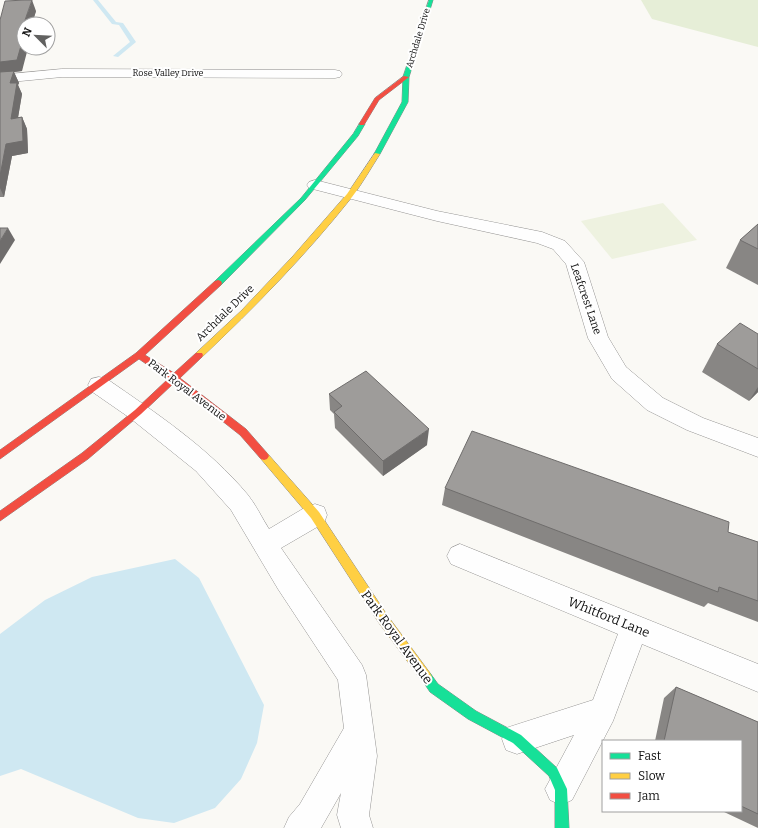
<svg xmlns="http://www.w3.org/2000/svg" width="758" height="828" viewBox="0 0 758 828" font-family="Bitter,serif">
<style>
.green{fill:#e6eed7}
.pitch{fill:#eef2e0}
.water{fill:#cfe8f2}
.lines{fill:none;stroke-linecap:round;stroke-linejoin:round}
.stream{fill:#cfe8f2;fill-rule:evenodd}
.street-casing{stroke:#959493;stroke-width:1}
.fast-casing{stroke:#8b8b89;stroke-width:1}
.slow-casing{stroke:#8b8b89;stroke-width:1}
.jam-casing{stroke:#8b8b89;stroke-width:1}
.street{fill:#fefefe;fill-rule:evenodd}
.fast{fill:#16e098;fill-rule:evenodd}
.slow{fill:#ffcf43;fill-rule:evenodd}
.jam{fill:#f24e42;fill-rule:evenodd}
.wall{fill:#888684}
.shaded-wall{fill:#6f6d6c}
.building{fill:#9e9c9a;stroke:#6f6d6c}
.labels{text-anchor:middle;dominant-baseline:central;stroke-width:4;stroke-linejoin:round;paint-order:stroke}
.far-street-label{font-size:9px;fill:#0f0f0f;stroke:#fff}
.street-label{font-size:11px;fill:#0f0f0f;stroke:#fff}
.near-street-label{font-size:13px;fill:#0f0f0f;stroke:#fff}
</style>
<rect width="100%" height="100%" fill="#faf9f5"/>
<path class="green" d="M641,0H758V47L652,19Z"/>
<path class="pitch" d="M663,203L697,240L612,259L581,221Z"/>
<path class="water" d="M175,559L199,578L264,705L257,743L241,779L215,808L174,823L138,818L21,769L0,776V634L45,600L92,577Z"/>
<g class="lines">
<path class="stream" d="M93,0H98L116,22L123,23L136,42L118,57L113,56L130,42L119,25L112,24Z"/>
<defs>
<g id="street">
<path d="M62,69L335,70L340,71L342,74L340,77L335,78L62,77L0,83V75Z"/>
<path d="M315,180L437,211L542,232L565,241L584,262L608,337L626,367L663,398L703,418L758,438V457L687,430L647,410L612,379L588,338L566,264L553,249L537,243L437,221L309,188L307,185L309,182Z"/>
<path d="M99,377L107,379C156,413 209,448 248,495C256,505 262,518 269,529L306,507L315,504L324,507L327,515L324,523L281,548L362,665L366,675L377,756L369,815L373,828H341L337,815L341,793L321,828H284L289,817L300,804L344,728L338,680L278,589L231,510L196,471L130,418L91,391L88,385L91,379Z"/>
<path d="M460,544L758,664V692L642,644L613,721L572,800L561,805L550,800L545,789L574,735L517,754L506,750L502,739L506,728L593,700L618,634L451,564L447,556L451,548Z"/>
</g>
<g id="fast">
<path d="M429,0H433L409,77L408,102L380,154L375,155L374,154L402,102L403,77Z"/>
<path d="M360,123L365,124L358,136L305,200L221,285H215L214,283L215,281L301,198L353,134Z"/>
<path d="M426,671L430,673L438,684L476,711L521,735L557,768L567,789L569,828H555V790L549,776L513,743L468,719L430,692L420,677L422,673Z"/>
</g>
<g id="slow">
<path d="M375,153L380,154C371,168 362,184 352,197C306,255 255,307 202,357H196L195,355L196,353L242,310L293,256L347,194Z"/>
<path d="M264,452L267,453L319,512L387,615L430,673L432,677L430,681L426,683L422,681L379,623L311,518L261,459L259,456L261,453Z"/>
</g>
<g id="jam">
<path d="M404,76L409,77L379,100L364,125H360L359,124L375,98Z"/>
<path d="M218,280L221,281L222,283L221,285L145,355L174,373L196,353H202L203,355L202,357L180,378L246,429L267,453L269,456L267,459L264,460L261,459L240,435L174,383L141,414L88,459L0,521V511L82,453L135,410L168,379L139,359L0,459V450L136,353L215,281Z"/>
</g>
</defs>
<use href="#street" class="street-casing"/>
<use href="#fast" class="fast-casing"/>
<use href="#slow" class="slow-casing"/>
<use href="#jam" class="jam-casing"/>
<use href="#street" class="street"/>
<use href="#fast" class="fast"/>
<use href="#slow" class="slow"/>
<use href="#jam" class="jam"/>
</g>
<g class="wall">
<path d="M36,11L32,24H24L22,71L14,72L19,83L18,85L22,94L18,117H22L27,129L28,153L12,156L4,197H0V20Z"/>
<path d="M758,224V285L726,268L740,240Z"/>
<path d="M758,334V392L749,401L702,372L717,344Z"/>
<path d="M329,394L427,445L383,476L335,428L334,414L330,410Z"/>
<path d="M445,488L728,532L758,542V622L708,603L704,607L442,505Z"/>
<path d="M676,687L758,722V828L722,811H741V741H655L664,698Z"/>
</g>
<g class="shaded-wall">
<path d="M32,0L36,11L32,24H24Z"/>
<path d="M24,35V48H28L22,71L14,72L19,83L18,85L22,94L16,130L11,119L0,74V62Z"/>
<path d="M22,117L27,129L28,153L12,156L4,197L0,188V176L6,144Z"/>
<path d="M8,228L15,240L0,264V241Z"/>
<path d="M758,387V392L749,401Z"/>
<path d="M429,429L427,445L383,476V461Z"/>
</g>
<g class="building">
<path d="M26,0H32L23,26H24V35L17,60L0,62V20L5,1Z"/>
<path d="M14,71L10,83H17L11,119L22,117L23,141L6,144L0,176V72Z"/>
<path d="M758,224V249L740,240Z"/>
<path d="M0,228H8L0,241Z"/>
<path d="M740,323L758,334V369L717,344Z"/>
<path d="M366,371L429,429L383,461L334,412L342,406L329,394Z"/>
<path d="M472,431L729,522L728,532L758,542V601L719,587L718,592L445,488Z"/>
<path d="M676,687L758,722V814L741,806V741H664Z"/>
</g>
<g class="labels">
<g class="far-street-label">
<text transform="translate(418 38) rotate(-73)">Archdale Drive</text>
<text x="168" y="73">Rose Valley Drive</text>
</g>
<g class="street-label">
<text transform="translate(586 299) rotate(71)">Leafcrest Lane</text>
<text transform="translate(225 313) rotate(-44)">Archdale Drive</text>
<text transform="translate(187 390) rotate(37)">Park Royal Avenue</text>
</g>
<g class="near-street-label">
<text transform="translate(609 617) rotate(22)">Whitford Lane</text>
<text transform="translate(397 637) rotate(54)">Park Royal Avenue</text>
</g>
</g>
<rect x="602" y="740" width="140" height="72" fill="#ffffff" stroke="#9f9f9f"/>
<rect x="610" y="753" width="20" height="6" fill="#16e098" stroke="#9f9f9f"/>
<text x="638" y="760" font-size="12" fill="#0f0f0f">Fast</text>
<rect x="610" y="773" width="20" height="6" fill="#ffcf43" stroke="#9f9f9f"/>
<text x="638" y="780" font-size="12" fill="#0f0f0f">Slow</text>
<rect x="610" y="793" width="20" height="6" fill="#f24e42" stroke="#9f9f9f"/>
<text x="638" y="800" font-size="12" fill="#0f0f0f">Jam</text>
<g transform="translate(36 36) rotate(294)"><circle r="19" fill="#ffffff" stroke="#9f9f9f"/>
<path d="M0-3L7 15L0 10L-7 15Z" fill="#616160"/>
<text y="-6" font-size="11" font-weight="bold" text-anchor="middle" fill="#0f0f0f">N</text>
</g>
</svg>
